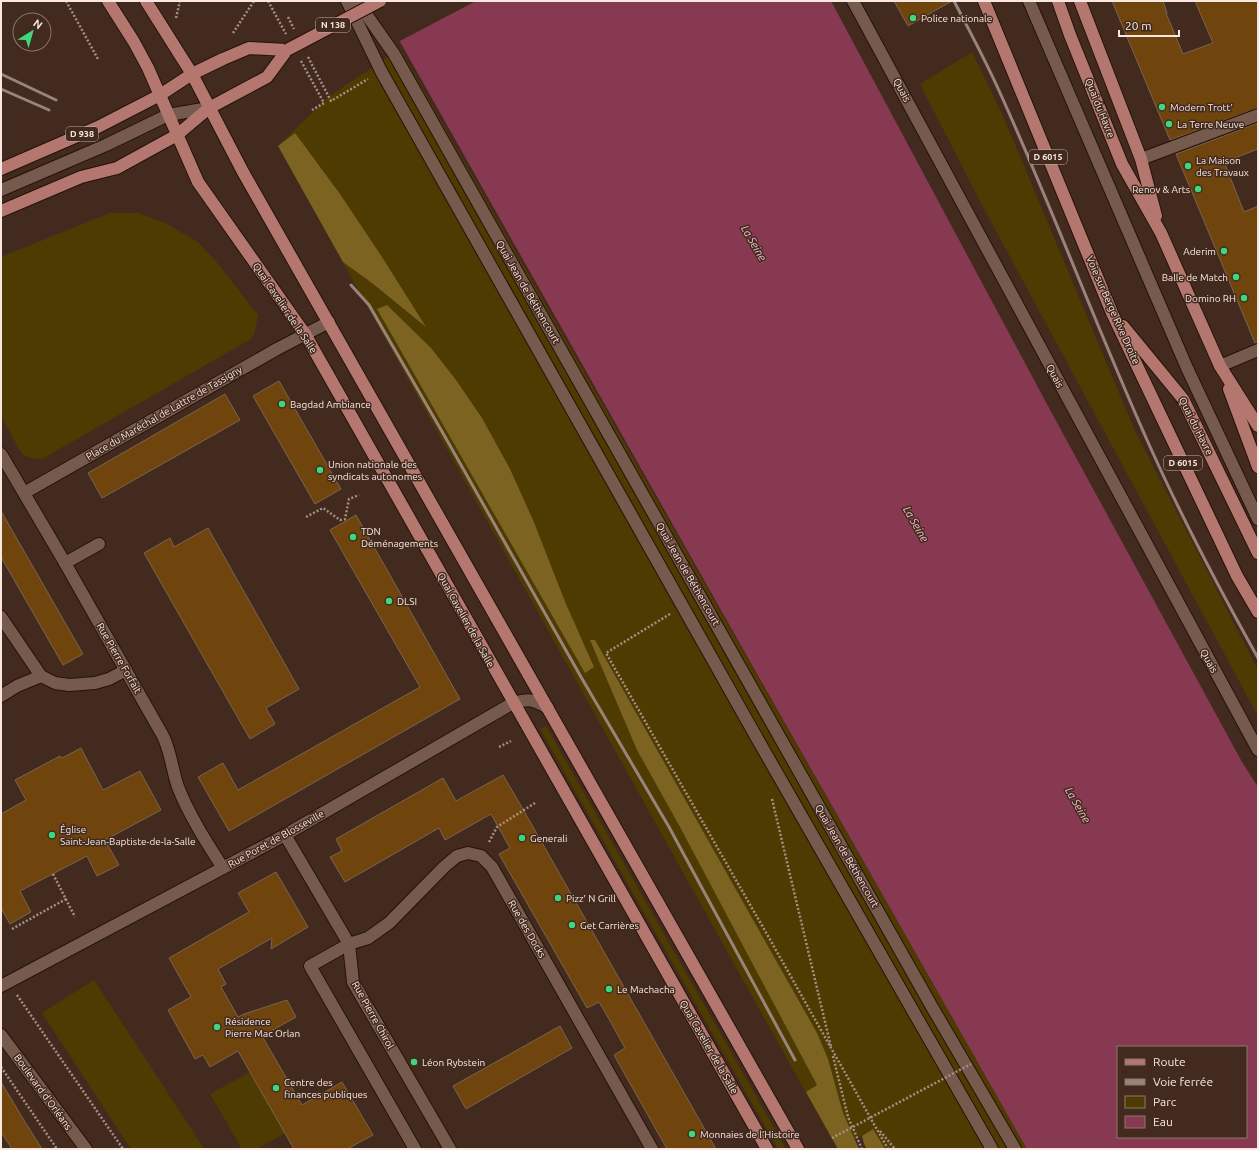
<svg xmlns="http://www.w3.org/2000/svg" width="1259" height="1150" viewBox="0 0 1259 1150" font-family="Ubuntu,sans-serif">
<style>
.green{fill:#4e3b02}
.forest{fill:#7c6321}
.water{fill:#883952;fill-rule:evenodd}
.pier{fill:#422a1f}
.building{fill:#70450d;stroke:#796450}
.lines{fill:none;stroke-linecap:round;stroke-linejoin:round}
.minor-casing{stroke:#271208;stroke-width:14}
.major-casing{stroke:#271208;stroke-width:14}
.path{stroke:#a49087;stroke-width:2.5;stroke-dasharray:2 2;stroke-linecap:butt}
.minor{stroke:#765a4e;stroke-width:12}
.major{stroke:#b37770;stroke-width:12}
.rail{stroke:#98847b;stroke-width:3}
.major-bridge-casing{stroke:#271208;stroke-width:14;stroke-linecap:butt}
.path-bridge{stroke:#a49087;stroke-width:2.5;stroke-dasharray:2 2;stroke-linecap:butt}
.major-bridge{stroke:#b37770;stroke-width:12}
.poi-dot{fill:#3ed77d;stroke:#422a1f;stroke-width:1.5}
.labels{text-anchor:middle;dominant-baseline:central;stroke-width:3;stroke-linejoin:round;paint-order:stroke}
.shield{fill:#422a1f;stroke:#c1afa7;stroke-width:1}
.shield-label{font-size:9px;font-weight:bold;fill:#f8e8e1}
.poi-label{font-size:10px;fill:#f8e8e1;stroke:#422a1f;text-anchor:start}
.street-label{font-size:10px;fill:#f8e8e1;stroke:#422a1f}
.water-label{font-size:11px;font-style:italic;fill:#f5c5d1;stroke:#422a1f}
</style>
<rect width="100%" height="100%" fill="#422a1f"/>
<g class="green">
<path d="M400,49L1027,1149H867L862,1136L854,1139L834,1143L278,146L328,97Z"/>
<path d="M972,52L1004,118L1135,431L1258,670V716L982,205L920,84Z"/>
<path d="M110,213H138L165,223L198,242L215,260L258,315L255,332L251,339L42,459L30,458L22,454L1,416V257Z"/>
<path d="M546,726L786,1149H778L540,729Z"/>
<path d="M94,980L203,1147L200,1149H131L42,1013Z"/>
<path d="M250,1072L285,1133L257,1149H242L210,1094Z"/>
</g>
<g class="forest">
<path d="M295,133L340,194L382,257L426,327L372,283L343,262L278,146Z"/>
<path d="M387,305L431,348L456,380L482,418L510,469L533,520L566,604L594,667L585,673L377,309Z"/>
<path d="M590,640H595L817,1033L828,1059L843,1113L859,1149H838L806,1092L817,1085L680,827L637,750Z"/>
<path d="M873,1129L885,1149H867L864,1144L862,1136Z"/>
</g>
<path class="water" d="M377,1H831L1055,419L1242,762L1258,787V1149H1027L769,695ZM1118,1047H1246V1137H1118Z"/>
<path class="pier" d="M375,1H476L398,42Z"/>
<g class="building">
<path d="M894,1H952L908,26Z"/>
<path d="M1112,1H1163L1167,13H1166L1183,54L1213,43L1195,1H1258V108L1170,140Z"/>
<path d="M1258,123V149L1224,162L1244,212L1258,206V343H1255L1176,154Z"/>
<path d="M279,381L341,489L315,504L253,396Z"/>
<path d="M225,394L240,420L102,498L88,473Z"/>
<path d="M1,511L83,654L63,665L1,557Z"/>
<path d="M356,515L460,699L229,831L198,777L223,763L238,790L420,687L330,530Z"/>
<path d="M208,528L299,689L266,708L275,724L250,739L144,553L170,538L174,547Z"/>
<path d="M81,748L103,790L140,771L161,810L105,840L119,865L97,876L87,856L20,891L31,912L10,924L1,908V814L26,800L15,780L60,756L62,758Z"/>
<path d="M503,775L520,804L716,1149H667L614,1055L625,1048L609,1019L599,1002L587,1008L499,854L510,848L491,814L445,840L439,828L345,882L330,857L342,851L336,839L443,778L456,801Z"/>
<path d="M276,872L308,927L271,949L272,938L218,969L226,984L221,987L238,1017L244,1014L287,1000L296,1017L262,1036L302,1105L342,1082L373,1135L347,1149H294L238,1051L210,1067L203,1055L195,1059L168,1010L191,997L169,958L249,912L238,893Z"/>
<path d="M560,1026L572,1048L466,1109L453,1086Z"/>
<path d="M1,1082L25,1122L42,1149H12L1,1132Z"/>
</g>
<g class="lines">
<defs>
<g id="minor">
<path d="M347,1L381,71L758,740L992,1149"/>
<path d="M357,1L394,54L932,1007L1015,1149"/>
<path d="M853,1L1258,750"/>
<path d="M1029,1L1187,368L1258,519"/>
<path d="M1141,159L1258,115"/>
<path d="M1,190L106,145L168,115L209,108"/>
<path d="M1220,366L1258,350"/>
<path d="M1,454L65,563L163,736C171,752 172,770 178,787C189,815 207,843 223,868"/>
<path d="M24,493L277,349L329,322"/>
<path d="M65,563L99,544"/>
<path d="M1,617L41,676L55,683L69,685L95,683L109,679L126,670"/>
<path d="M1,696L17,686L41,676"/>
<path d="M285,835L349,944L353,982L450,1149"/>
<path d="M1,986L285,835L513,703C530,698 534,700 548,708"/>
<path d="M1,1035L86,1149"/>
<path d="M415,1149L310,966L349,944L368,938L389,923L444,867L457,856L468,853L481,856L492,867L652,1149"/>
</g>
<g id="major">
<path d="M108,1L134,42L148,68L198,182L305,334L767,1149"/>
<path d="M146,1L192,74L243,172L798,1149"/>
<path d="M984,1L1112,313L1237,576L1258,612"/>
<path d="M1058,1L1070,35L1122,164L1161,233L1220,366L1258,426"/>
<path d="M1080,1L1141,159L1156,216"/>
<path d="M1,169L98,127L160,95L192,74L223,59L249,48L287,50"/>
<path d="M1,211L81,177L117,168L177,135L209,108L267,77L287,50"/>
<path d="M1123,326L1183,399L1258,553"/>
<path d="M1229,389L1258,467"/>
</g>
</defs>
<use href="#minor" class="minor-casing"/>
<use href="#major" class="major-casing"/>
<g class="path">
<path d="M66,1L98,59"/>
<path d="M268,1L286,34"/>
<path d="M288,17L294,29"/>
<path d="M176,18L180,1"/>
<path d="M233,33L254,1"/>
<path d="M308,57L331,101L368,79"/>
<path d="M301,61L324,103L312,110"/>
<path d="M306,517L323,508L340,520L345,519L349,499L359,495"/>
<path d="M670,614L606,653L768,936L888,1149"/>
<path d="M499,747L511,741"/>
<path d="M772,799L831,1047"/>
<path d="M489,842L497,827L535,803"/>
<path d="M53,874L75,917"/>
<path d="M12,929L66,899"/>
<path d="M17,995L123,1149"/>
<path d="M833,1056L848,1117L862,1149"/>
<path d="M1,1067L57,1149"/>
<path d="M880,1131L895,1149"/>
</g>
<use href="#minor" class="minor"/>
<use href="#major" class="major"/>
<g class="rail">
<path d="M954,1C970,32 987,63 1001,95C1054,212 1099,334 1152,451C1184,522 1220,590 1258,658"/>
<path d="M1,74L56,100"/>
<path d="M1,89L49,110"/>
<path d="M351,285L369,305L444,435L581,677L669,827L795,1060"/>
</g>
<defs>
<path id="major-bridge" d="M287,50L380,1"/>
</defs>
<use href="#major-bridge" class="major-bridge-casing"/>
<path class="path-bridge" d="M832,1138L971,1064"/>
<use href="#major-bridge" class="major-bridge"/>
</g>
<g class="poi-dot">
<circle cx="913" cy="18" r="4"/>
<circle cx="1162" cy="107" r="4"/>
<circle cx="1169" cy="124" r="4"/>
<circle cx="1188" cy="166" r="4"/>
<circle cx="1198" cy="189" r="4"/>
<circle cx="1224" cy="251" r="4"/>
<circle cx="1236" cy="277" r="4"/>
<circle cx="1244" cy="298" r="4"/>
<circle cx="282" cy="404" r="4"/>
<circle cx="320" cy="470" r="4"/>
<circle cx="353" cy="537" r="4"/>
<circle cx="389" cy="601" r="4"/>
<circle cx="52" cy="835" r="4"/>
<circle cx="522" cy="838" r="4"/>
<circle cx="558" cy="898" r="4"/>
<circle cx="572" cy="925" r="4"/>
<circle cx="609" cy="989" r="4"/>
<circle cx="217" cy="1027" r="4"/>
<circle cx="414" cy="1062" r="4"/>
<circle cx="276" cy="1088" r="4"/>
<circle cx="692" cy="1134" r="4"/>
</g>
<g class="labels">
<g class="shield">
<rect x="316" y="18" width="34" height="14" rx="3"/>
<rect x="66" y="127" width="32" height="14" rx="3"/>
<rect x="1029" y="150" width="38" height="14" rx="3"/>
<rect x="1164" y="456" width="38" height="14" rx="3"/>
</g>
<g class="shield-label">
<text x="333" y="25">N 138</text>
<text x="82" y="134">D 938</text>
<text x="1048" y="157">D 6015</text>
<text x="1183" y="463">D 6015</text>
</g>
<g class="poi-label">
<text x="921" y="18">Police nationale</text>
<text x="1170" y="107">Modern Trott'</text>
<text x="1177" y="124">La Terre Neuve</text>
<text x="1196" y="160">La Maison<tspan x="1196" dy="12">des Travaux</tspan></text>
<text x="1190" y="189" text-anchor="end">Renov &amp; Arts</text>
<text x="1216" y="251" text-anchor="end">Aderim</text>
<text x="1228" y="277" text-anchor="end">Balle de Match</text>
<text x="1236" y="298" text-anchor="end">Domino RH</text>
<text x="290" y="404">Bagdad Ambiance</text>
<text x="328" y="464">Union nationale des<tspan x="328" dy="12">syndicats autonomes</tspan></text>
<text x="361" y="531">TDN<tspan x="361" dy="12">Déménagements</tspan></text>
<text x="397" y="601">DLSI</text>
<text x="60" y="829">Église<tspan x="60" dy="12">Saint-Jean-Baptiste-de-la-Salle</tspan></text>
<text x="530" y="838">Generali</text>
<text x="566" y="898">Pizz' N Grill</text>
<text x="580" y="925">Get Carrières</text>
<text x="617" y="989">Le Machacha</text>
<text x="225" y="1021">Résidence<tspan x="225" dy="12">Pierre Mac Orlan</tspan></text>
<text x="422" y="1062">Léon Rybstein</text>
<text x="284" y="1082">Centre des<tspan x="284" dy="12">finances publiques</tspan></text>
<text x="700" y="1134">Monnaies de l’Histoire</text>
</g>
<g class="street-label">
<text transform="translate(902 90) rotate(62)">Quais</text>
<text transform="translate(1100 108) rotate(68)">Quai du Havre</text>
<text transform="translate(528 292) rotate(60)">Quai Jean de Béthencourt</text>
<text transform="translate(285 308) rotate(56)">Quai Cavelier de la Salle</text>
<text transform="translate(1113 310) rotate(66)">Voie sur Berge Rive Droite</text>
<text transform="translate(1055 376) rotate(62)">Quais</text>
<text transform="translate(164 413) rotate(-30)">Place du Maréchal de Lattre de Tassigny</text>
<text transform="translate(1196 426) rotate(63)">Quai du Havre</text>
<text transform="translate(688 574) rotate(60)">Quai Jean de Béthencourt</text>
<text transform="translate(466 620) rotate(61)">Quai Cavelier de la Salle</text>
<text transform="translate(119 658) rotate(60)">Rue Pierre Forfait</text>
<text transform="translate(1209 661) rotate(61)">Quais</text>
<text transform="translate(276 839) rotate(-29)">Rue Poret de Blosseville</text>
<text transform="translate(847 856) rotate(60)">Quai Jean de Béthencourt</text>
<text transform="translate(527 929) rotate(60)">Rue des Docks</text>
<text transform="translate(373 1015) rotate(61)">Rue Pierre Chirol</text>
<text transform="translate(709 1047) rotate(60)">Quai Cavelier de la Salle</text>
<text transform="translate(43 1092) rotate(54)">Boulevard d'Orléans</text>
</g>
<g class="water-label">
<text transform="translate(754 243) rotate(60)">La Seine</text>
<text transform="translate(916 524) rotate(60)">La Seine</text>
<text transform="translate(1078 805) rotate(60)">La Seine</text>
</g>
</g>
<rect width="1259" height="1150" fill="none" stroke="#f8e8e1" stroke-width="4"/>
<rect x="1117" y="1046" width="130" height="92" fill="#422a1f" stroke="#8b766d"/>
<rect x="1125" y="1059" width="20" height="6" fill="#b37770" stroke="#8b766d"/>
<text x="1153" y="1066" font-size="12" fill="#f8e8e1">Route</text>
<rect x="1125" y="1079" width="20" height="6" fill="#98847b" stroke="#8b766d"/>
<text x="1153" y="1086" font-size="12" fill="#f8e8e1">Voie ferrée</text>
<rect x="1125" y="1096" width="20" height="12" fill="#4e3b02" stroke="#8b766d"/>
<text x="1153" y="1106" font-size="12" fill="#f8e8e1">Parc</text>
<rect x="1125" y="1116" width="20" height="12" fill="#883952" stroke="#8b766d"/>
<text x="1153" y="1126" font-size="12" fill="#f8e8e1">Eau</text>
<g transform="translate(32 32) rotate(37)"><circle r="19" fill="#422a1f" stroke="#8b766d"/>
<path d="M0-3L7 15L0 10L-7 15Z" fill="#3ed77d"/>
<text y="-6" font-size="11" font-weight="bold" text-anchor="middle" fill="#f8e8e1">N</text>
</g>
<path d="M1119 30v6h60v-6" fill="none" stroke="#f8e8e1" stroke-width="2"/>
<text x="1125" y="30" font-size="12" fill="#f8e8e1" stroke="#422a1f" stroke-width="3" paint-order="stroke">20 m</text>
</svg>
